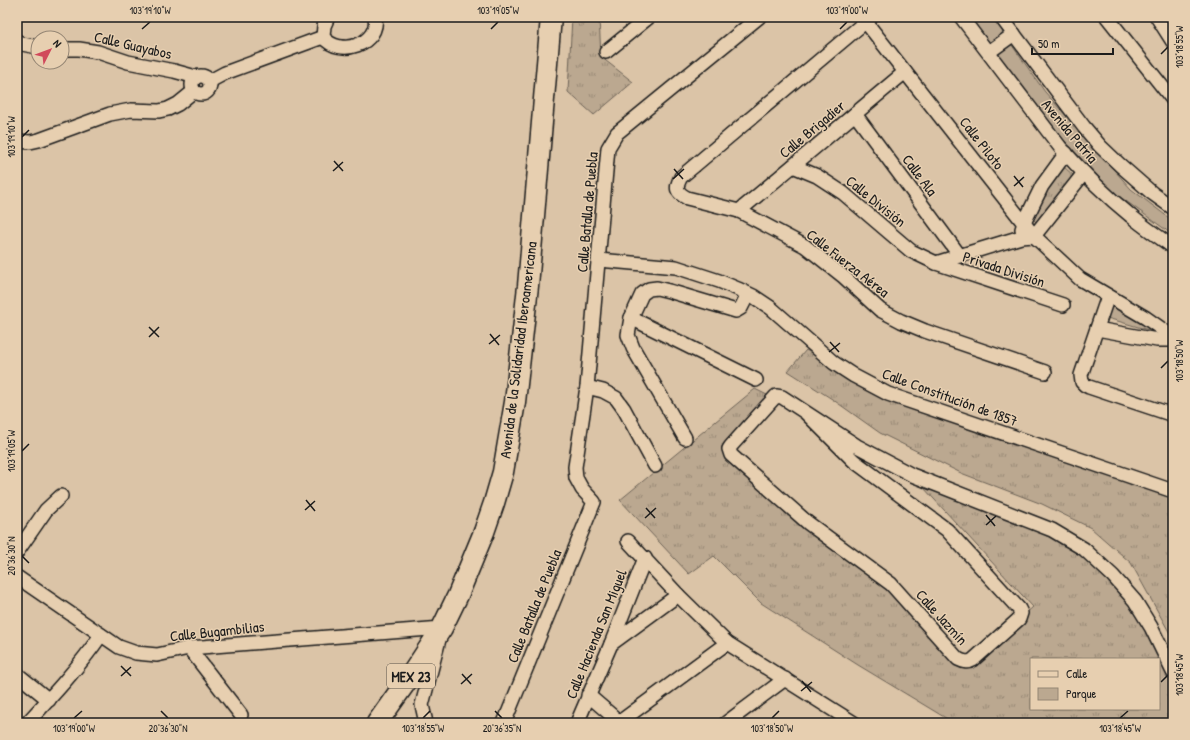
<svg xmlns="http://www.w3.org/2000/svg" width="1190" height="740" viewBox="0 0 1190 740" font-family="'Patrick Hand',sans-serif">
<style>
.grass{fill:url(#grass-tufts);stroke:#6c6256;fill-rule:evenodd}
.green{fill:#bba890;stroke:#6c6256}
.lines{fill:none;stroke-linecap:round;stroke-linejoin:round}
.minor-casing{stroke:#1c1c1c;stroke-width:16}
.highway-casing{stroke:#1c1c1c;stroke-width:23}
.minor{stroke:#e7cfb0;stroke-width:13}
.highway{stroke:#e7cfb0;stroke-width:20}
.ticks{fill:none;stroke:#1c1c1c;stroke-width:1.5}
.labels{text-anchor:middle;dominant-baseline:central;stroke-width:3;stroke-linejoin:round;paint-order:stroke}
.shield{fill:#e7cfb0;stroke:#595248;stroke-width:1}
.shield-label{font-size:14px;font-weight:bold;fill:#1c1c1c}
.street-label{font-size:15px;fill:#1c1c1c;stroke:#e7cfb0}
.neatline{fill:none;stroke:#1c1c1c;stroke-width:1.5}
.ticks-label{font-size:10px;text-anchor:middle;fill:#1c1c1c}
</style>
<defs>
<pattern id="grass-tufts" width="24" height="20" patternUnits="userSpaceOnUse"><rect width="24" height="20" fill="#bba890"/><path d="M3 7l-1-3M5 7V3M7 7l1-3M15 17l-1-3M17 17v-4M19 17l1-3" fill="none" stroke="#978875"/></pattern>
</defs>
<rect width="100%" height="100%" fill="#dbc4a7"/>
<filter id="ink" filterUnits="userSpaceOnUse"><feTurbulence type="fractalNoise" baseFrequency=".025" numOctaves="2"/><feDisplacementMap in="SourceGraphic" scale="8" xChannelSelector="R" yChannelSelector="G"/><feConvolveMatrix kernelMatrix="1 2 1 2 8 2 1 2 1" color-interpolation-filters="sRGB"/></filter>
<g filter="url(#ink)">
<g class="grass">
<path d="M572,17H599L601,57L633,82L594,115L568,92Z"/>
<path d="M1063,166L1074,176L1037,223L1030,216L1042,201L1047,188Z"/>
<path d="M806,350L888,394L1173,492V639L1131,563L1091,528L1042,504L961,473L880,433L832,399L788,371Z"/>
<path d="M755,389L773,398L729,449L808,523L891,584L962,661L973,660L1033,607L912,475L1052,530L1113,576L1173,669V723H954L858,665L761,603L714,556L689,574L620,500ZM1031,659H1159V709H1031Z"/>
</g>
<g class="green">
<path d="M968,17H992L1045,92L1131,189L1173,221V235L1112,191L1048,123Z"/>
<path d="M1111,304L1159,333L1107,318Z"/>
</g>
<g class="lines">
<defs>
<g id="minor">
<path d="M328,17L324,26L323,37C340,58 380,44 375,17"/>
<path d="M871,17L681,177C675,188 676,192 687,198L739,211L805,246L844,277L880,310L901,321L925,331L1045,372"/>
<path d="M961,17L1060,147C1082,172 1105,195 1131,216C1144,227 1159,237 1173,247"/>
<path d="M1001,17L1084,127L1100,146L1120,165L1152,193L1173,208"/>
<path d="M1107,17L1173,100"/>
<path d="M1157,17L1173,42"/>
<path d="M865,21L1034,236L1080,279L1146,318L1173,337"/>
<path d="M17,41L22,44L38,47"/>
<path d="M62,49H79L98,52L128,62L174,71L196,77"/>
<path d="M606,52L649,17"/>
<path d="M989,52L1014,34"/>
<circle cx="201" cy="85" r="9"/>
<path d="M210,81L225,73L323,37"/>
<path d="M855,114L960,256"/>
<path d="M17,141L30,142L39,140L110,114L131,110L159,111L168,109L178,104L194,91"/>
<path d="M793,166L817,176L843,193L911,251L936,263L1063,305"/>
<path d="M739,211L905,72"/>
<path d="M1022,229L1024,223L1042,186L1066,153"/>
<path d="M599,260L676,267L719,281L738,289L753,296L771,308L834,363L854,376L888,394L1173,491"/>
<path d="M936,263L1021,237L1034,236L1084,173"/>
<path d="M1108,296L1081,375L1082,382L1085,385L1089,387L1173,415"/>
<path d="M631,318L756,380"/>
<path d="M1097,329L1157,340H1173"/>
<path d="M587,387L603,391L616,398L624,409L655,466"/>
<path d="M805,412L854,461L947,530L1019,609L1021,613L1019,619L973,660C968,663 964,662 958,659L891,584L808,523L731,455L729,449L731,446L776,396L782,397L857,446L912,475L1052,530L1084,549L1113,576L1135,601L1151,627L1173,672"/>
<path d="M685,438L633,348L628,335L631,318L642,294L649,289L657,288L669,291L736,311L741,308L748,294"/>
<path d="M628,541L678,595L727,643L854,723"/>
<path d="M17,552L46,510L61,496"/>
<path d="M17,577L119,647L136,653L157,655L189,648L442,628L422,705L426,723"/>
<path d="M611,644L678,595"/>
<path d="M189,648L241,715"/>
<path d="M17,674L49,700"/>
<path d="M588,695L616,719L621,721L727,643"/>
<path d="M27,723C53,695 79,667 101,635"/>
<path d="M504,723L594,502L582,489L576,478L575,467L587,387L608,148L617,133L759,17"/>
<path d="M577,723L611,644L645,558"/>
<path d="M726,723L785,679"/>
</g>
<path id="highway" d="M377,723L411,675L442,628L458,595L484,532L494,503L503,472L515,402L528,286L551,17"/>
</defs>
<use href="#minor" class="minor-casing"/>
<use href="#highway" class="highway-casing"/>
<use href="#minor" class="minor"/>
<use href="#highway" class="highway"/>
</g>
</g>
<path class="ticks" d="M142,29L150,22M491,29L498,22M840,29L847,22M1161,54L1168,47M22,137L29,130M334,161L343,171M674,169L683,179M333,171L343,162M1014,176L1023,187M673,179L684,169M1014,186L1024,177M149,327L159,337M490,334L499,345M149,337L159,327M830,342L839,352M489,344L500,335M829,352L840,343M1161,368L1168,361M22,451L29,444M306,500L315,511M646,508L655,518M305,510L315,501M986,515L995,526M645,518L656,508M986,525L996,516M22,556L29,563M121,666L131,676M462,674L471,684M121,676L131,667M802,681L811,692M1161,682L1168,675M461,684L472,674M801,691L812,682M161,711L168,718M495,711L502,718M74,718L82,711M423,718L430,711M772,718L779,711M1120,718L1128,711"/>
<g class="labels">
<rect class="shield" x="387" y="664" width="48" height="24" rx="3"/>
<g class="shield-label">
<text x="411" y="676">MEX 23</text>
</g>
<g class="street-label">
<text transform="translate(133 45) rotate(13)">Calle Guayabos</text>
<text transform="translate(812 129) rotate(-40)">Calle Brigadier</text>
<text transform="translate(1070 131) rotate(50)">Avenida Patria</text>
<text transform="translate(982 143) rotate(52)">Calle Piloto</text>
<text transform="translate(920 175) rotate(53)">Calle Ala</text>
<text transform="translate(876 201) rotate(39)">Calle División</text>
<text transform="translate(587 212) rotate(-85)">Calle Batalla de Puebla</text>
<text transform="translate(848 263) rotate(38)">Calle Fuerza Aérea</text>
<text transform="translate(1004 269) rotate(18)">Privada División</text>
<text transform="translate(518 350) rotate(-83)">Avenida de la Solidaridad Iberoamericana</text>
<text transform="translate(950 397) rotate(20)">Calle Constitución de 1857</text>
<text transform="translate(534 606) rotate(-68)">Calle Batalla de Puebla</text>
<text transform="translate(942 617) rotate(48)">Calle Jazmín</text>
<text transform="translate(217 631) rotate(-6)">Calle Bugambilias</text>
<text transform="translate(596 634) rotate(-68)">Calle Hacienda San Miguel</text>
</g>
</g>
<rect width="1190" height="740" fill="none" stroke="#e7cfb0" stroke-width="44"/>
<rect x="1030" y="658" width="130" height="52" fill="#e7cfb0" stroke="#968775"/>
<rect x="1038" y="671" width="20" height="6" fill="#e7cfb0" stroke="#968775"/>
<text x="1066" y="678" font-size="12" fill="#1c1c1c">Calle</text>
<rect x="1038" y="688" width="20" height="12" fill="#bba890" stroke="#968775"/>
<text x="1066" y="698" font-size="12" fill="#1c1c1c">Parque</text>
<g transform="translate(50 50) rotate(48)"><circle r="19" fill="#e7cfb0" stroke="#968775"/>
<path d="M0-3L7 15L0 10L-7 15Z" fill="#d1495b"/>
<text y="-6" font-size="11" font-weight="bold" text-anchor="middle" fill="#1c1c1c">N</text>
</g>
<path d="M1032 48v6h81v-6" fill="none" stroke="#1c1c1c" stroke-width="2"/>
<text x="1038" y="48" font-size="12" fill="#1c1c1c" stroke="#e7cfb0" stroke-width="3" paint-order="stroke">50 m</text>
<rect x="22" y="22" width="1146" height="696" class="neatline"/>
<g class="ticks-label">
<text x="150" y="14">103°19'10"W</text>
<text x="498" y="14">103°19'05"W</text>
<text x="847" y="14">103°19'00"W</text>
<text transform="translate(1179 47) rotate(-90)" y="4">103°18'55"W</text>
<text transform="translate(11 137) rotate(-90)" y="4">103°19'10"W</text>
<text transform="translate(1179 361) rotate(-90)" y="4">103°18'50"W</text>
<text transform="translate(11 451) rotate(-90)" y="4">103°19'05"W</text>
<text transform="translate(11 556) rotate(-90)" y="4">20°36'30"N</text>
<text transform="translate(1179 675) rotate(-90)" y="4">103°18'45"W</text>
<text x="74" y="732">103°19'00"W</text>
<text x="168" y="732">20°36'30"N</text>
<text x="423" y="732">103°18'55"W</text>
<text x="502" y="732">20°36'35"N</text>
<text x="772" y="732">103°18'50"W</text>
<text x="1120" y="732">103°18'45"W</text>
</g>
</svg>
